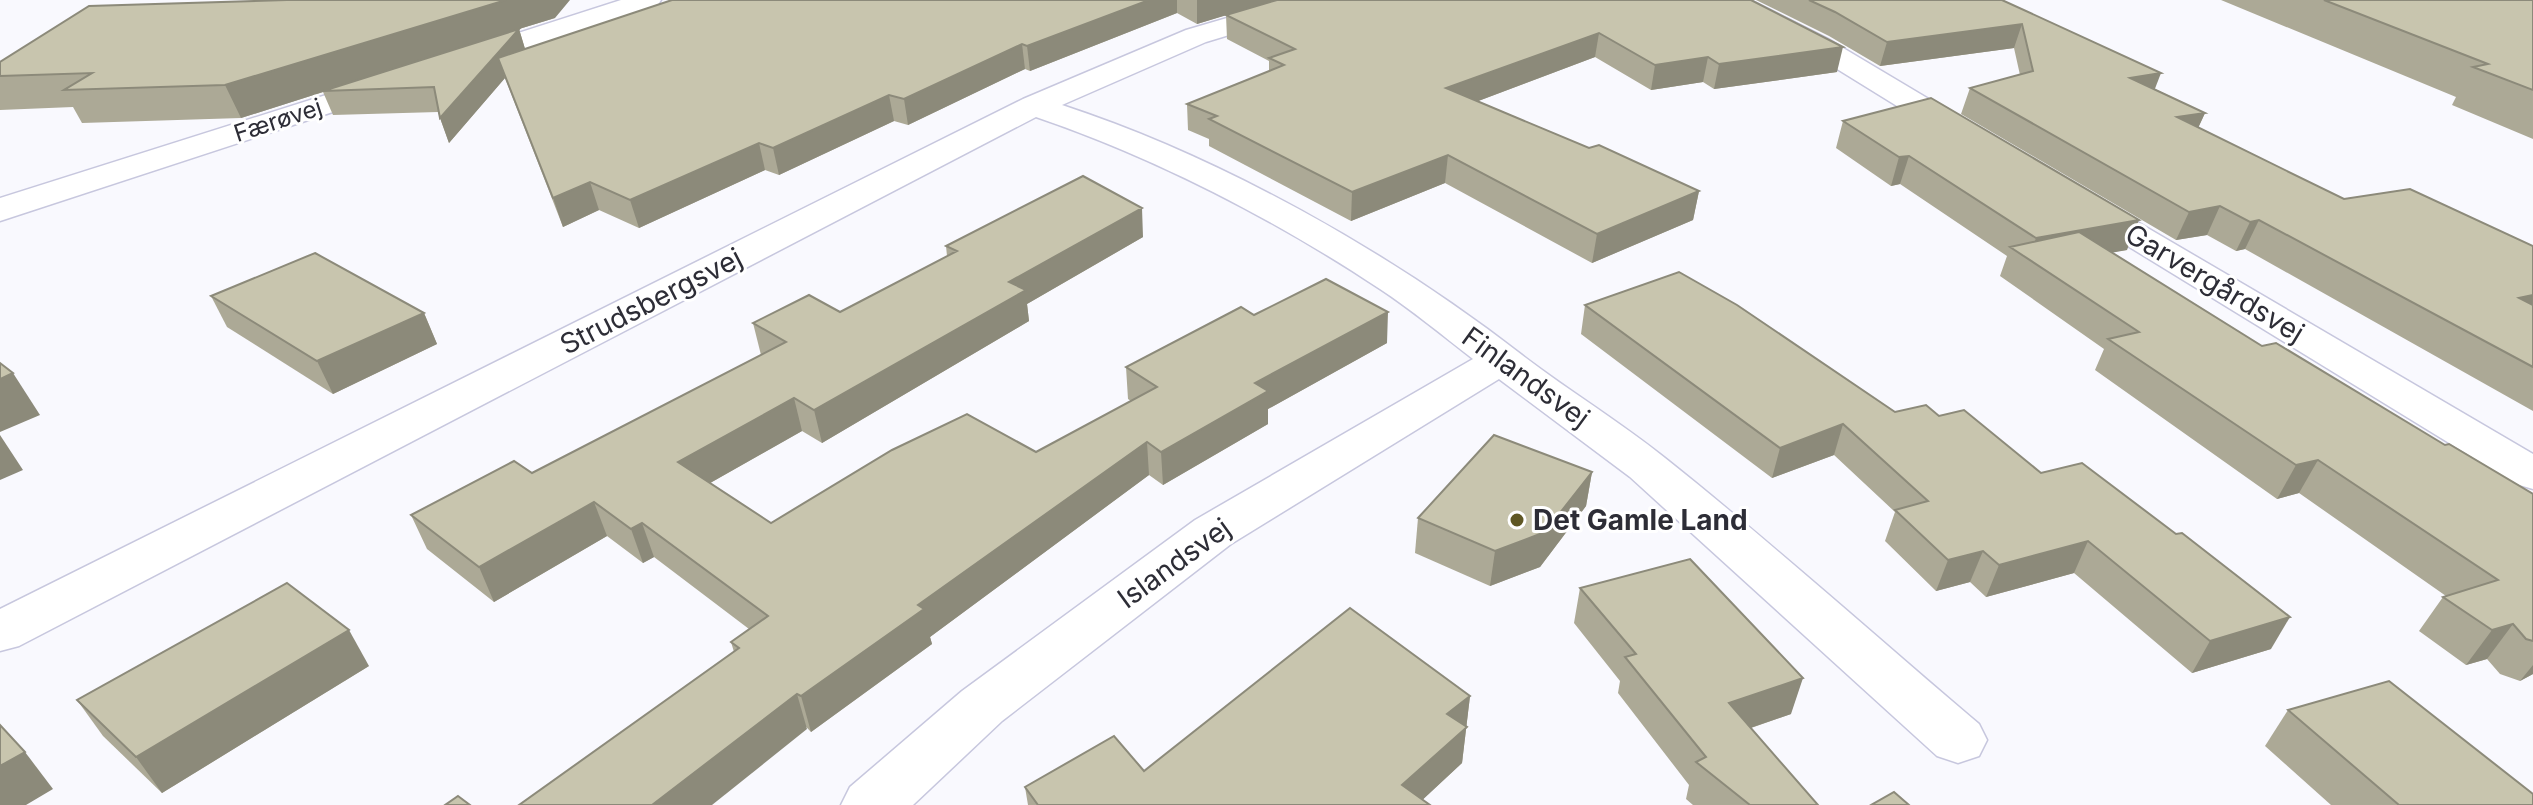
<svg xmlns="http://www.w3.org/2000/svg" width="2533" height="805" viewBox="0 0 2533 805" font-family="Inter,sans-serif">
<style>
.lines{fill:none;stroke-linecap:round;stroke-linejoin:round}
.minor-casing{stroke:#c7c7de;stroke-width:3}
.minor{fill:#fff;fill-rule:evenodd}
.wall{fill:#aca996}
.shaded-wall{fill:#8c8a7a}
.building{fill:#c8c5ae;stroke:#8c8a7a;stroke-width:2}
.poi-dot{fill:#5f5724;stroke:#fff;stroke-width:3}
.labels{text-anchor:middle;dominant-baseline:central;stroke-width:6;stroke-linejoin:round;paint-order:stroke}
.far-street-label{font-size:24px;fill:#2d2d36;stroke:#fff}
.street-label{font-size:28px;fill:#2d2d36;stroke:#fff}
.poi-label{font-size:28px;font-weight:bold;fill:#2d2d36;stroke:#fff;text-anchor:start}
</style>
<rect width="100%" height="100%" fill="#f9f9fe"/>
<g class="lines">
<defs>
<g id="minor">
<path d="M621,0H661L657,6L476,65L466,68L456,65L451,59L456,53Z"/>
<path d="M1288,0H1329L1325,6L1206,42L1062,105C1221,157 1391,253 1522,355C1569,391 1619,421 1665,458C1772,543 1874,635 1979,724L1987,740L1979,756L1958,763L1937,756L1630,477L1499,379L1231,544L1002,721L913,805H841L850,787L962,691L1195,520L1473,359C1442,335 1412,310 1380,289C1276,220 1154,157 1036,117L19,646L0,651V609L1023,99L1186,30Z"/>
<path d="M1716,0H1750L1828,39L1974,126L1979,133L1974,140L1963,143L1952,140L1808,51L1720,6Z"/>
<path d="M386,76L397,79L401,85L397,91L0,221V198Z"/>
<path d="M2081,192L2093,196L2533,454V489L2516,484L2069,210L2063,203L2069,196Z"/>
</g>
</defs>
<use href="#minor" class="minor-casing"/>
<use href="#minor" class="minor"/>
</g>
<g class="wall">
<path d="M672,0H1751L1837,72L1714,89L1703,82L1651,90L1595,57L1478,101L1589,148L1699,191L1693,220L1592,263L1445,183L1351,221L1209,146V139L1188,130L1187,104L1269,71V61L1227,39L1226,15L1197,24L1177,13L1030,71L1025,69L908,125L894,121L779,175L765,170L639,228L599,210L563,227L505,78L449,143L438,112L333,115L323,92L241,118L82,123L73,107L0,110V62L555,18L519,29L525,49Z"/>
<path d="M1756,0H2002L2155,89L2205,113L2198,128L2344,199L2533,246V411L2245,249L2236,251L2207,235L2176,240L1961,114L1970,88L2020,75L2014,48L1880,66L1829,36Z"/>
<path d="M2221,0H2533V139L2452,105L2456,97Z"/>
<path d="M1843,121L2127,250L2111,252L2262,346L2445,445L2533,494V674L2520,681L2500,674L2487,659L2466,665L2419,631L2443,597L2446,596L2299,493L2277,499L2095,370L2104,349L2000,276L2007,256L1900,184L1891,186L1836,148Z"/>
<path d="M1143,237L1027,304L1029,321L822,443L802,431L710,483L771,523L1036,452L1131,401L1128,399L1126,367L1254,315L1387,343L1268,409V424L1163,485L1149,475L930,637L932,644L811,732L734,652L731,642L749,629L654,557L643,563L607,536L494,602L427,549L411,515L532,473L761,355L753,323L840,312L947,256L946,246Z"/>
<path d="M211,296L424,313L437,344L333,394L227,327Z"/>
<path d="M1585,305L1895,412L1939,416L2041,473L2271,649L2192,673L2074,573L1986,597L1970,582L1936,591L1885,541L1895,512L1834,455L1772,478L1581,334Z"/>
<path d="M1592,472L1586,506L1540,567L1490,586L1415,553L1418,518Z"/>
<path d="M1580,588L1791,714L1751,728L1818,805H1693L1686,799L1689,785L1618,693L1620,681L1574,623Z"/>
<path d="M369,666L162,793L103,736L77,700Z"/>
<path d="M1470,696L1462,763L1422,800L1430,805H1028L1025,787L1144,771Z"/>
<path d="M2288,710L2533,805H2331L2265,746Z"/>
</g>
<g class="shaded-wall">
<path d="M506,0H570L555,18L519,29L526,52L498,58L505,78L449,143L440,118L518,30L323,91V92L241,118L225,85Z"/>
<path d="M1149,0H1177V13L1030,71L1027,46Z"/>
<path d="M1197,0H1277L1197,24Z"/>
<path d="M2022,24L2014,48L1880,66L1887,42Z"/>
<path d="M1599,33L1595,57L1444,114L1446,88Z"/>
<path d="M1022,44L1025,69L908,125L904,99Z"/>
<path d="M1843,47L1837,72L1714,89L1719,64Z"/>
<path d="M1708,57L1703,82L1651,90L1655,65Z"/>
<path d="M2161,73L2151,99L2130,78Z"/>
<path d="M889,95L894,121L779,175L773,148Z"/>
<path d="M2205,113L2193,139L2177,117Z"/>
<path d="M759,143L765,170L639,228L630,200Z"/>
<path d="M1448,155L1445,183L1351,221L1352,192Z"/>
<path d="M1909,156L1900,184L1891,186L1899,157Z"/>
<path d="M590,182L599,210L563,227L553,198Z"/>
<path d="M1699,191L1693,220L1592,263L1597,234Z"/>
<path d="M2220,206L2207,235L2176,240L2189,212Z"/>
<path d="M1142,208L1143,237L1027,304L1029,321L822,443L814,410L1009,282Z"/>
<path d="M2139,220L2127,250L2039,266L2029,259L2036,238Z"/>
<path d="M2259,220L2245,249L2236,251L2250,222Z"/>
<path d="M2533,295V320L2519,298Z"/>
<path d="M1388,312L1387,343L1268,409V424L1163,485L1161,452L1255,383Z"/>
<path d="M424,313L437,344L333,394L317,361Z"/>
<path d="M13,373L40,415L0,432V379Z"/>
<path d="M794,398L802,431L689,495L678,462Z"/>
<path d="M1843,424L1834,455L1772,478L1780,448Z"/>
<path d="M0,435L23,470L0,480Z"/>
<path d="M1147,442L1149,475L930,637L932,644L811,732L801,696L918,605Z"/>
<path d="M2318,460L2299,493L2277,499L2296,465Z"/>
<path d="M1592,472L1586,506L1540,567L1490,586L1495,551Z"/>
<path d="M594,502L607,536L494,602L479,567Z"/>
<path d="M642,523L654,557L643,563L631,529Z"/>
<path d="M2088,541L2074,573L1986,597L1999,565Z"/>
<path d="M1983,551L1970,582L1936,591L1948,560Z"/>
<path d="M2290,617L2271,649L2192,673L2210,641Z"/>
<path d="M2513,624L2487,659L2466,665L2492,630Z"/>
<path d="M349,630L369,666L162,793L136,757Z"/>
<path d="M2533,665V674L2520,681Z"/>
<path d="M1803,678L1791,714L1718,739L1729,703Z"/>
<path d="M797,694L807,729L712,805H652Z"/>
<path d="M1470,696L1462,763L1417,805L1402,785L1447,714Z"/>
<path d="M25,752L53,789L26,805H0V766Z"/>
</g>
<g class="building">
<path d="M287,0H506L225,85L64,90L92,73L0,76V62L89,6Z"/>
<path d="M672,0H1149L1027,46L1022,44L904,99L889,95L773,148L759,143L630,200L590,182L553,198L498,58Z"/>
<path d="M1277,0H1751L1843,47L1719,64L1708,57L1655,65L1599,33L1446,88L1589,148L1599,145L1699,191L1597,234L1448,155L1352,192L1209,119L1217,116L1187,104L1284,65L1269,58L1295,49L1226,15Z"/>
<path d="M1809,0H2002L2161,73L2130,78L2205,113L2177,117L2344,199L2410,189L2533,246V295L2519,298L2533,305V367L2259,220L2250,222L2220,206L2189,212L1970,88L2033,71L2022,24L1887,42L1835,12Z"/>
<path d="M2324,0H2533V90L2473,67L2488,64Z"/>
<path d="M519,29L440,118L434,87L323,91Z"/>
<path d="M1931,98L2139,220L2036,238L1909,156L1899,157L1843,121Z"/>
<path d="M1083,176L1142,208L1009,282L1026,290L814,410L794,398L678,462L771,523L892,450L967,414L1036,452L1157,387L1126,367L1241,307L1254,315L1326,279L1388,312L1255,383L1268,391L1161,452L1147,442L918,605L924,609L801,696L797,694L652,805H519L739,648L731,642L768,616L642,523L631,529L594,502L479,567L411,515L514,461L532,473L786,342L753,323L809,295L840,312L957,251L946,246Z"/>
<path d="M2079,232L2262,346L2276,343L2445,445L2449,444L2533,494V641L2526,639L2513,624L2492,630L2443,597L2498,580L2318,460L2296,465L2108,339L2139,332L2010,247Z"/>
<path d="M315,253L424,313L317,361L211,296Z"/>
<path d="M1679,272L1737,305L1895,412L1926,405L1939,416L1964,410L2041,473L2082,463L2176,534L2182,533L2290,617L2210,641L2088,541L1999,565L1983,551L1948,560L1895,510L1928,501L1843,424L1780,448L1585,305Z"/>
<path d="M0,363L13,373L0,379Z"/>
<path d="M1494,435L1592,472L1545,532L1495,551L1418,518Z"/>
<path d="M1690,559L1803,678L1729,703L1818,805H1750L1696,762L1706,757L1625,657L1636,654L1580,588Z"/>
<path d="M287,583L349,630L136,757L77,700Z"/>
<path d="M1350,608L1470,696L1447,714L1467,727L1402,785L1430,805H1038L1025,787L1114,736L1144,771Z"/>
<path d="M2389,681L2533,794V805H2399L2288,710Z"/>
<path d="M0,725L25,752L0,766Z"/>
<path d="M1894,792L1909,805H1871Z"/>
<path d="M458,796L470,805H445Z"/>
</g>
<circle class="poi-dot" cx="1517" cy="520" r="8"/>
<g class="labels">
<g class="far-street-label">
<text transform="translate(278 120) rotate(-18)">Færøvej</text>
</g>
<g class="street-label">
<text transform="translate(2215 283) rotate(31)">Garvergårdsvej</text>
<text transform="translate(651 301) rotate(-27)">Strudsbergsvej</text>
<text transform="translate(1526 377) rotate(36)">Finlandsvej</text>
<text transform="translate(1174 563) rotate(-36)">Islandsvej</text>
</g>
<g class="poi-label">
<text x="1533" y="520">Det Gamle Land</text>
</g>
</g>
</svg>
